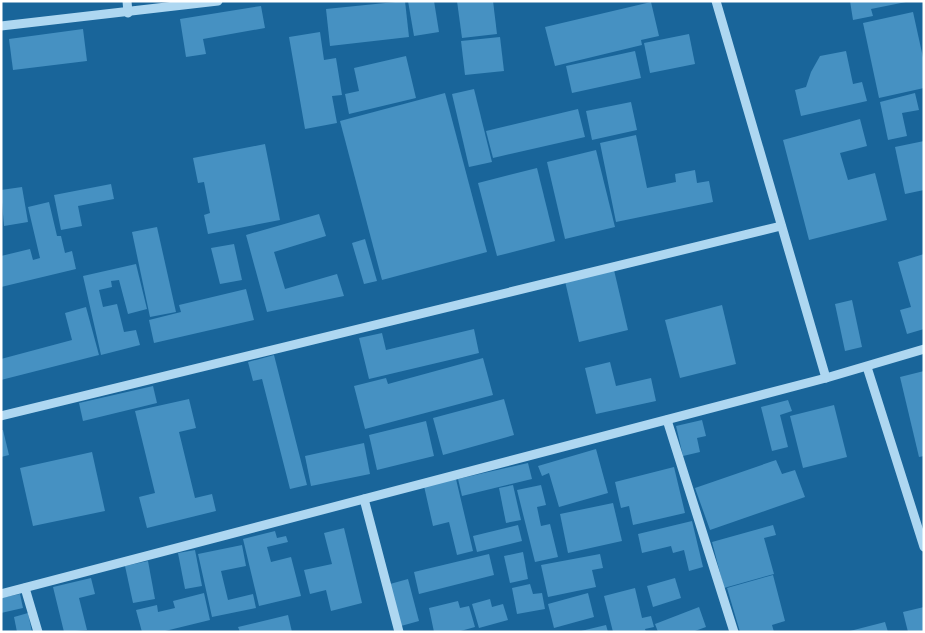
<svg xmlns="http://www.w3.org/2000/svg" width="925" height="633" viewBox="0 0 925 633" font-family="'IBM Plex Sans',sans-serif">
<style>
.building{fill:#4691c2}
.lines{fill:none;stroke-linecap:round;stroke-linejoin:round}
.minor{stroke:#aed7f1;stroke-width:9}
</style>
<rect width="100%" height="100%" fill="#19659a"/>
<g class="building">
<path d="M405,1L409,37L330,46L326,9Z"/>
<path d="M408,1H434L439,32L414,36Z"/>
<path d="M457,1H493L497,34L462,38Z"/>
<path d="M850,1H906V2L871,9L873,16L853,20Z"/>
<path d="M651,2L659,36L641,40L642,45L555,66L545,27Z"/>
<path d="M261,6L265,28L203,39L206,54L186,57L180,19Z"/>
<path d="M913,12L924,62V88L879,98L863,23Z"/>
<path d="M83,29L87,61L13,70L9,39Z"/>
<path d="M320,32L324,60L336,58L342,95L332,96L337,123L305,129L289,37Z"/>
<path d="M689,34L695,64L650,73L644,43Z"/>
<path d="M500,37L504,71L465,75L461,41Z"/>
<path d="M635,51L641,78L572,93L566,66Z"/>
<path d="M846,51L853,84L862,82L867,101L801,116L795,90L806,87L811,72L820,56Z"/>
<path d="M406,56L416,98L349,114L345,94L359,91L354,68Z"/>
<path d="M474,89L492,162L469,167L452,94Z"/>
<path d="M445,93L487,252L382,280L340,121Z"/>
<path d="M915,93L919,110L902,113L907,136L888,140L880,102Z"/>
<path d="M631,102L637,130L592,140L586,111Z"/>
<path d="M578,109L585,137L493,158L486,131Z"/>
<path d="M860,119L867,146L840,153L848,180L875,173L887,220L809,240L783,140Z"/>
<path d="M636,135L647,188L676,182L675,174L695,170L697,183L709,181L713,202L616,222L600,143Z"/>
<path d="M924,141V190L905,194L895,147Z"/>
<path d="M265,144L280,220L208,234L204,215L210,213L204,182L198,183L193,158Z"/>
<path d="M596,150L615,227L565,239L547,162Z"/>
<path d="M537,168L555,241L497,256L478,183Z"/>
<path d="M111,184L114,199L78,206L82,226L61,230L54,195Z"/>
<path d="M22,187L28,222L4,226L1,190Z"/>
<path d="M49,202L57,236H61L65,253L72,251L76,269L1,287V256L30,249L33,260L40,258L28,207Z"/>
<path d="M319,214L326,236L274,252L285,289L337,274L344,296L267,312L246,235Z"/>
<path d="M157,227L176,312L150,317L132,232Z"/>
<path d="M365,239L377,281L364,284L352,243Z"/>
<path d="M234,244L242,280L220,284L211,248Z"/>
<path d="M924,254V329L907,334L900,310L911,307L898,262Z"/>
<path d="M136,264L147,309L128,314L119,280L111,281L112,287L99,290L103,307L117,304L124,332L136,330L140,345L101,355L83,276Z"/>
<path d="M614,270L628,330L579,342L565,281Z"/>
<path d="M246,289L254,320L154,343L149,320L181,312L179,305Z"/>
<path d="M852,300L862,347L845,351L835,304Z"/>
<path d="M722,305L736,364L680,378L665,320Z"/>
<path d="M86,307L99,355L1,380V359L72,340L65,313Z"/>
<path d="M474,329L479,353L369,379L359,338L382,333L386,350Z"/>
<path d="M274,355L307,485L290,489L262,379L253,381L248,362Z"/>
<path d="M483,358L493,395L365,429L354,386L386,378L388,384Z"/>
<path d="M610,362L616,386L651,378L656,401L596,414L585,368Z"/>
<path d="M924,371V456L919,457L900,377Z"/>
<path d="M153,386L157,403L83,421L79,403Z"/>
<path d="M189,399L196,428L179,432L195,498L212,494L216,511L147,528L139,497L155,493L135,411Z"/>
<path d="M504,399L514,435L443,455L433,418Z"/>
<path d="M788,400L792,411L780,415L788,447L772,451L761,407Z"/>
<path d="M834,405L847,457L803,468L790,416Z"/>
<path d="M702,420L706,436L697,438L700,452L683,456L676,426Z"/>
<path d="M426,421L434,456L377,470L369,435Z"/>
<path d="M1,430H3L9,455L1,457Z"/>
<path d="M364,443L370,474L311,486L305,456Z"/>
<path d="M596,449L608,493L559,507L549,473L542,476L538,466Z"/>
<path d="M92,452L105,511L33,526L20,468Z"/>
<path d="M776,460L782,474L795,470L805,497L710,530L695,488Z"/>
<path d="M528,463L532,479L462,496L458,479Z"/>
<path d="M674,467L685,513L633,525L629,506L621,508L615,482Z"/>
<path d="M456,479L473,551L457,555L449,522L433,526L424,486Z"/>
<path d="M513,485L521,520L506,523L499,488Z"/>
<path d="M541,485L546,505L537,507L541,526L550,524L558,557L535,562L517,490Z"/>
<path d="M613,503L622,541L568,553L560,514Z"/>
<path d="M692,521L703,567L689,571L684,550L673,553L671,546L642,553L638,534Z"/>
<path d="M518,525L522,541L477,552L473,536Z"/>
<path d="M773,525L776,535L764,538L774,574L724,588L712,542Z"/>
<path d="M344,528L362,603L331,611L326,590L310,594L304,570L332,564L324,533Z"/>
<path d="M275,531L277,538L286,536L288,542L267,547L271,562L291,557L301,596L259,606L243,539Z"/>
<path d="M242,545L246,566L221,571L228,600L253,594L256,608L212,617L198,554Z"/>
<path d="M195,550L202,586L185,589L178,553Z"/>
<path d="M523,552L528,579L510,583L504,556Z"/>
<path d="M489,554L494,575L419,594L414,572Z"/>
<path d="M600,554L603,568L592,570L596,587L548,597L541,565Z"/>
<path d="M148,561L155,599L133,603L125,566Z"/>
<path d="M773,575L785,621L772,625L774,632H740L727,588Z"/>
<path d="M91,578L95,594L79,598L87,630L64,632L53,587Z"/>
<path d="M675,578L681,598L653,607L647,586Z"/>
<path d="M408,579L419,621L401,626L390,584Z"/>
<path d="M530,584L533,594L542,593L545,609L517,614L512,588Z"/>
<path d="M635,588L642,618L651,616L654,627L645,629L646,632H613L604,596Z"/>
<path d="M204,593L210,620L161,632H142L136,610L157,605L158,612L175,608L173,601Z"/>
<path d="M588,593L594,617L554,628L548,604Z"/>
<path d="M20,594L23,608L1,613V598Z"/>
<path d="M490,599L492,607L503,604L508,620L479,628L472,604Z"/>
<path d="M458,601L460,608L469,606L475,627L457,632H434L429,608Z"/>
<path d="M699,607L706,627L692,632H658L655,624Z"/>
<path d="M924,607V632H908L903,612Z"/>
<path d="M28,613L32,632H17L14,617Z"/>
<path d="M288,615L292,632H240L238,627Z"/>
<path d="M885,622L888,632H850V631Z"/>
<path d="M606,625L608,632H581V631Z"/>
</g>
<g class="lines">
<g class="minor">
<path d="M127,1L128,13"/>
<path d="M716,1L826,378"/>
<path d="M1,26L218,1"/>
<path d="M867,367L924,547"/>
<path d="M1,416L781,226"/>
<path d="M667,420L734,632"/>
<path d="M364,499L399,632"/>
<path d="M25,588L38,632"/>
<path d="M1,594L826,378L924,349"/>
</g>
</g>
<rect width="925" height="633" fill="none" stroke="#ffffff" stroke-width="5"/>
</svg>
